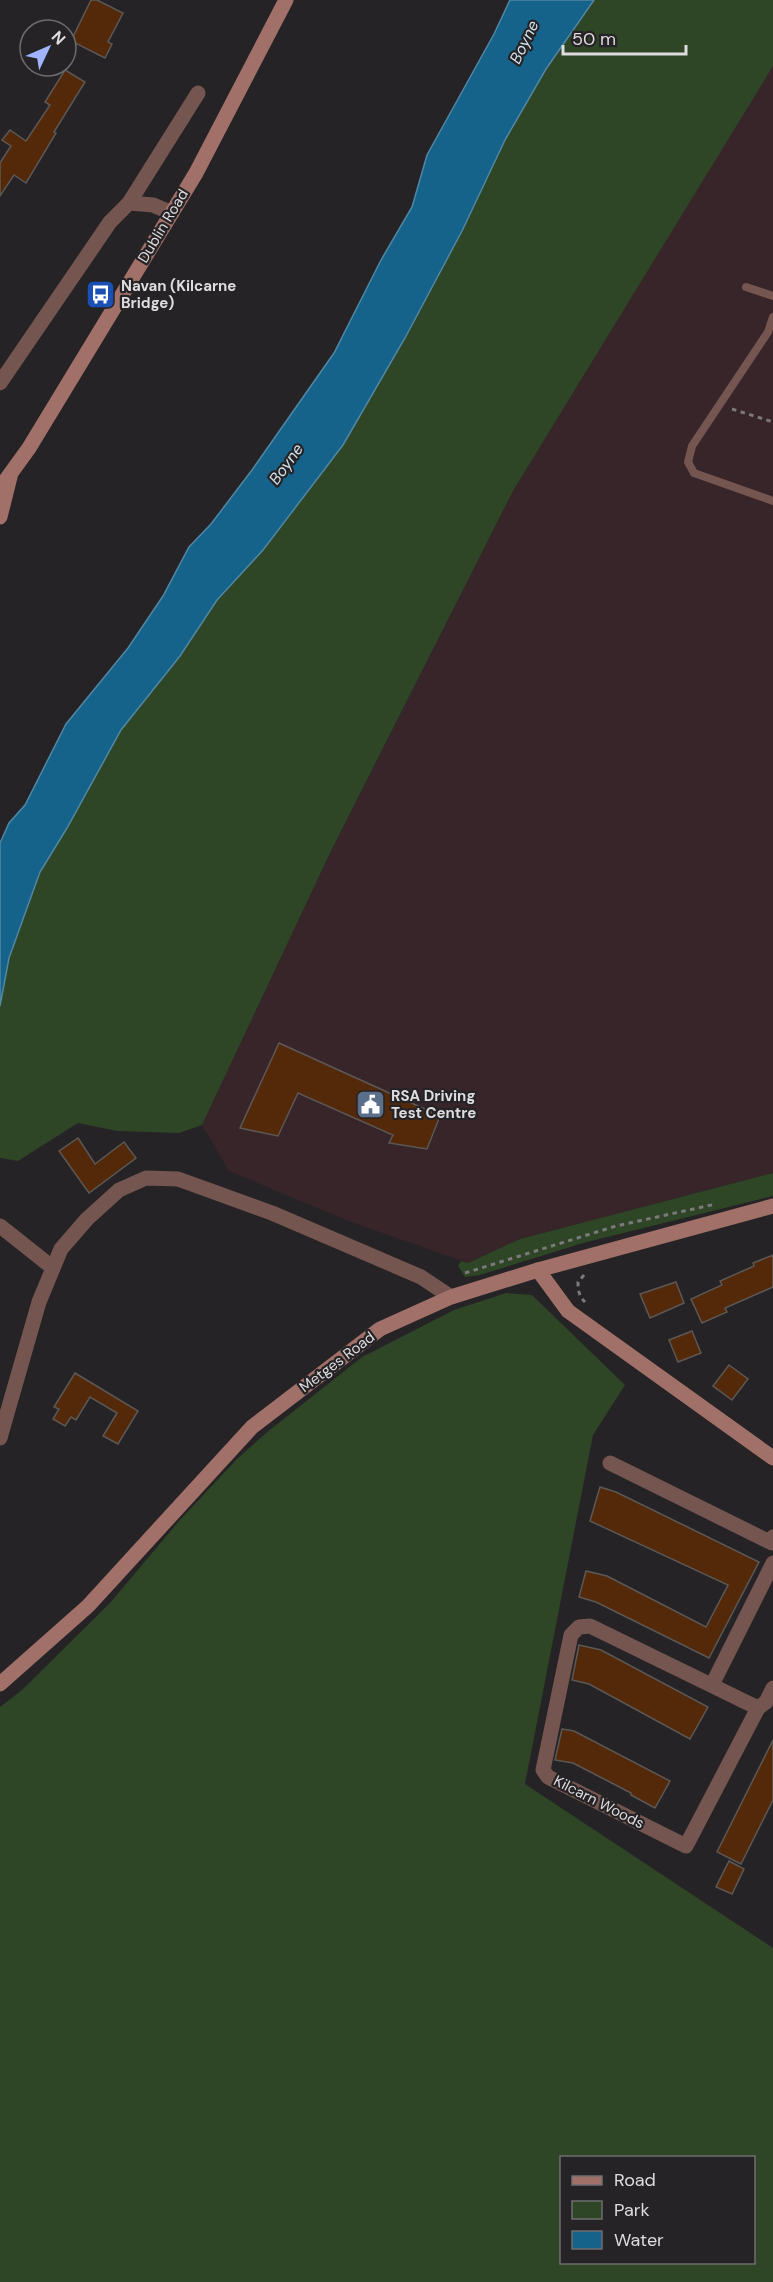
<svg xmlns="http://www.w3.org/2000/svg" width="773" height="2282" viewBox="0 0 773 2282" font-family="'DM Sans',sans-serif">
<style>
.industrial{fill:#382529}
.green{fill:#2e4526;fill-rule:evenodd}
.water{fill:#15638a;stroke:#5187a3;stroke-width:1.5}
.building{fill:#54290a;stroke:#5b5856;stroke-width:1.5}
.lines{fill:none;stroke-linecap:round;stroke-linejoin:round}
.path{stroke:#7b797b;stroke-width:3;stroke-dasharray:4.5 4.5;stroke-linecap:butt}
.lane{stroke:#745550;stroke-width:8}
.street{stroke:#745550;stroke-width:15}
.secondary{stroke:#a17068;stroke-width:15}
.labels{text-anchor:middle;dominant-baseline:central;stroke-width:4.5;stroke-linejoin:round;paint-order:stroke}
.street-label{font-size:15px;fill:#dedcde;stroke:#252325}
.poi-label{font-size:15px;font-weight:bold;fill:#dedcde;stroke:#252325;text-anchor:start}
.water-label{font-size:16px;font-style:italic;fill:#d3e5f1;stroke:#252325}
</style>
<rect width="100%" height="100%" fill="#252325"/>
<path class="industrial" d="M773,65V1173L520,1239L468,1263L351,1222L229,1171L202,1125L331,851L513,491Z"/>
<g class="green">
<path d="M594,0H773V66L513,491L331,851L202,1125L179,1133L117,1131L78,1123L18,1161L0,1158V1006L9,958L40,872L67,828L121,730L180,656L217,600L263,550L343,445L405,338L462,231L505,140L546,69Z"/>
<path d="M773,1173V1196L583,1243L480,1275L465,1277L458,1266L461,1261L468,1263L520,1239Z"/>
<path d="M506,1293L532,1295L625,1385L593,1435L525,1784L773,1948V2282H0V1707L22,1690L110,1603L179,1521L237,1459L266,1433L362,1357L454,1310ZM562,2158H754V2262H562Z"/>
</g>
<path class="water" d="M510,0H594L546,69L505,140L462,231L405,338L343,445L263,550L217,600L180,656L121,730L67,828L40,872L9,958L0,1006V843L9,823L25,805L66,724L128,648L163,596L189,547L211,524L252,470L334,353L381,260L412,207L427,155L494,34Z"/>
<g class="building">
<path d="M91,0H97L123,13L108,42L112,44L105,58L71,41Z"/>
<path d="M65,70L85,82L54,132L56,133L26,183L14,175L0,196V163L11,146L2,140L10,130L26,141L50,105L45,102Z"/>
<path d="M279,1043L440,1116L427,1149L389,1143L393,1135L298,1093L278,1136L240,1128Z"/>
<path d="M78,1138L95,1164L124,1142L136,1158L89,1193L59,1151Z"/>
<path d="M773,1255V1287L725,1308L727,1312L702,1323L691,1299L722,1285L720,1281L754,1266L753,1263Z"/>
<path d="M676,1282L684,1303L650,1318L640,1294Z"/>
<path d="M692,1331L701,1353L678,1362L669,1340Z"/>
<path d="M729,1365L748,1379L732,1400L713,1386Z"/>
<path d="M75,1373L138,1411L118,1444L103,1436L117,1413L90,1397L76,1420L71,1417L65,1426L53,1419L59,1409L54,1407Z"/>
<path d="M600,1487L616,1492L759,1562L709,1658L596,1602L579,1597L586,1571L607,1576L706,1627L728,1585L590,1521Z"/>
<path d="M579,1645L601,1650L708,1707L690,1739L589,1684L572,1680Z"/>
<path d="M562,1729L574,1731L670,1781L655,1808L631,1795V1793L573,1763L555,1760Z"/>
<path d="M773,1740V1800L741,1864L717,1852Z"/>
<path d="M729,1861L744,1869L732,1894L716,1887Z"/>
</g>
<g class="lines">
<g class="path">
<path d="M732,409L773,422"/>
<path d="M465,1273L616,1226L716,1204"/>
<path d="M584,1275L578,1282C578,1291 579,1296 585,1302"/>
</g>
<g class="lane">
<path d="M746,287L773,296"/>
<path d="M773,317L768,332L692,446L688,462L694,473L773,501"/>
</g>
<g class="street">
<path d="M129,203L153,205L172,213"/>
<path d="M0,383L110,222L129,203L198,93"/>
<path d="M0,1226L53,1268"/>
<path d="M0,1438L39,1302L61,1249L87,1219L119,1190L146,1178L178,1179L272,1213L421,1277L451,1297"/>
<path d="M610,1463L772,1543L773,1537"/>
<path d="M590,1626L758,1708L686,1846L548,1777L543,1770L571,1635L579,1627Z"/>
<path d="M712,1685L773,1563"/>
<path d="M758,1708L766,1702L773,1688"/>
</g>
<g class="secondary">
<path d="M0,488L29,448L196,173L286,0"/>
<path d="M0,517L10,477"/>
<path d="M538,1270L568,1311L773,1458"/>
<path d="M0,1684L88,1606L252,1427L380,1329L451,1297L538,1270L773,1206"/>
</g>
</g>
<defs>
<symbol id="bus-square" viewBox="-11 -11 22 22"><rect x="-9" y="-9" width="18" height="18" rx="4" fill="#1a4fb4" stroke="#252325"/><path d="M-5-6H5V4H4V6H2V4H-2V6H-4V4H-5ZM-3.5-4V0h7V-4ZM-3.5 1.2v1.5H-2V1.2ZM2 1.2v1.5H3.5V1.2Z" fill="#fff"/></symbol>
<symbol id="civic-square" viewBox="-11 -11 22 22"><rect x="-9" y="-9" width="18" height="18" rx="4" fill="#5c6f8a" stroke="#252325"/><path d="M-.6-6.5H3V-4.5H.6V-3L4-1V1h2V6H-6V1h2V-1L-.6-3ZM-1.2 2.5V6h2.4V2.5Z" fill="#fff"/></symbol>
</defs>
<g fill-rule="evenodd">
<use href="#bus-square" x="84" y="278" width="33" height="33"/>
<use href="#civic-square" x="354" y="1088" width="33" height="33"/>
</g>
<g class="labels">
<g class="street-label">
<text transform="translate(163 226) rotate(-59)">Dublin Road</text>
<text transform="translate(337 1362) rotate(-37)">Metges Road</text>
<text transform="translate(599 1802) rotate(27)">Kilcarn Woods</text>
</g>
<g class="poi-label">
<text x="121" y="286">Navan (Kilcarne<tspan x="121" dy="17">Bridge)</tspan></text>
<text x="391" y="1096">RSA Driving<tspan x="391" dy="17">Test Centre</tspan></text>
</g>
<g class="water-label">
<text transform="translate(524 42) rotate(-64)">Boyne</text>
<text transform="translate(286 464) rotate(-54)">Boyne</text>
</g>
</g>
<rect x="560" y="2156" width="195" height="108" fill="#252325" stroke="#6f6d6f" stroke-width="1.5"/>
<rect x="572" y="2176" width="30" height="9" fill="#a17068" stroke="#6f6d6f" stroke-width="1.5"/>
<text x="614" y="2186" font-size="18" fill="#dedcde">Road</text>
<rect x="572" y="2201" width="30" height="18" fill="#2e4526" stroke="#6f6d6f" stroke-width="1.5"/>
<text x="614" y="2216" font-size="18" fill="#dedcde">Park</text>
<rect x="572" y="2231" width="30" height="18" fill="#15638a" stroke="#6f6d6f" stroke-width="1.5"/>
<text x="614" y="2246" font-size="18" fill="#dedcde">Water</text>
<g transform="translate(48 48) rotate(46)"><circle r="28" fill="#252325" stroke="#6f6d6f" stroke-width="1.5"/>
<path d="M0-4.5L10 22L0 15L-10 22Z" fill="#a0b3fd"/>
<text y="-9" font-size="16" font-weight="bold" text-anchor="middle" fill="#dedcde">N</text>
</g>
<path d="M563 45v9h123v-9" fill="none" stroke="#dedcde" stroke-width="3"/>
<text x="572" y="45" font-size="18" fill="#dedcde" stroke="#252325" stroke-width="4.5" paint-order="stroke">50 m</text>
</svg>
